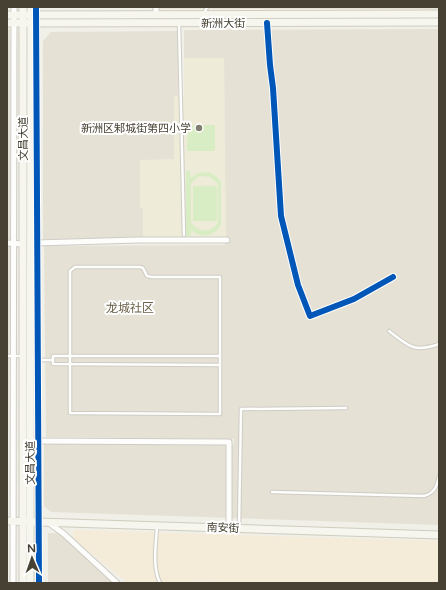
<svg xmlns="http://www.w3.org/2000/svg" width="446" height="590" viewBox="0 0 446 590" font-family="'Varela Round','Noto Sans SC',sans-serif">
<style>
.residential{fill:#e5e1d5}
.commercial{fill:#f4ecd9}
.education{fill:#efebd9}
.green{fill:#d9edc5;fill-rule:evenodd}
.lines{fill:none;stroke-linecap:round;stroke-linejoin:round}
.service-casing{stroke:#ceccc5;stroke-width:4.5}
.minor-casing{stroke:#ceccc5;stroke-width:7}
.secondary-casing{stroke:#d0cdbe;stroke-width:9}
.service{stroke:#fdfdfc;stroke-width:2.5}
.minor{stroke:#fdfdfc;stroke-width:5}
.secondary{stroke:#f6f5ee;stroke-width:7}
.cycleway-casing{stroke:#fff;stroke-width:8}
.cycleway{stroke:#0057b8;stroke-width:6}
.poi-dot{fill:#827e72;stroke:#fff;stroke-width:1.5}
.labels{text-anchor:middle;dominant-baseline:central;stroke-width:4;stroke-linejoin:round;paint-order:stroke}
.street-label{font-size:11px;fill:#464133;stroke:#fff}
.poi-label{font-size:11px;fill:#464133;stroke:#fff;text-anchor:end}
.neighbourhood-label{font-size:12px;fill:#6a614a;stroke:#fff}
</style>
<rect width="100%" height="100%" fill="#f0efe8"/>
<g class="residential">
<rect x="158" y="7" width="281" height="2"/>
<rect x="7" y="29" width="3" height="211"/>
<path d="M439,29V525L51,512L44,506V444H234V439L46,437L44,246L225,245L224,58H184V30Z"/>
<path d="M178,31V96H174V160L140,208H143V238L43,239V41L51,32Z"/>
<path d="M7,246H11L7,508Z"/>
<path d="M48,533H60L113,583H48Z"/>
</g>
<path class="commercial" d="M73,530L439,541V583H246L194,581L192,583H128L73,539Z"/>
<path class="education" d="M184,58H224L226,237L143,238V208H140V160L174,159V96H184Z"/>
<g class="green">
<path d="M188,125H215V151H187Z"/>
<path d="M186,171H190L191,178C200,169 214,170 221,182V224C215,237 202,239 191,230V236H186ZM200,176L210,177L218,184V222C212,233 198,233 191,222V184L195,179Z"/>
<rect x="193" y="186" width="24" height="35"/>
</g>
<g class="lines">
<defs>
<g id="service">
<path d="M204,14L207,7"/>
<path d="M179,23L184,235"/>
<path d="M75,267H140L143,268L147,276L152,277H220V414L70,413V271Z"/>
<path d="M389,331C409,346 413,353 439,344"/>
<path d="M7,356H22"/>
<path d="M220,356H53V364L220,365"/>
<path d="M32,360H53"/>
<path d="M272,492L424,496C435,493 437,486 439,476"/>
<path d="M157,526C156,545 152,566 160,583"/>
<path d="M239,528L241,409L346,408"/>
</g>
<g id="minor">
<path d="M36,7L39,583"/>
<path d="M156,14V7"/>
<path d="M267,23L270,65L273,88L281,216L298,285L310,316L354,299L393,277"/>
<path d="M7,243L23,244"/>
<path d="M35,243L138,240H227"/>
<path d="M30,441L229,442V528"/>
<path d="M49,523L64,534L117,583"/>
<path d="M13,583L14,7"/>
</g>
<g id="secondary">
<path d="M7,15L439,14"/>
<path d="M7,23L439,22"/>
<path d="M7,521L439,535"/>
<path d="M23,583V7"/>
<path d="M30,583L31,7"/>
</g>
</defs>
<use href="#service" class="service-casing"/>
<use href="#minor" class="minor-casing"/>
<use href="#secondary" class="secondary-casing"/>
<use href="#service" class="service"/>
<use href="#minor" class="minor"/>
<use href="#secondary" class="secondary"/>
<defs>
<g id="cycleway">
<path d="M36,7L39,583"/>
<path d="M267,23L270,65L273,88L281,216L298,285L310,316L354,299L393,277"/>
</g>
</defs>
<use href="#cycleway" class="cycleway-casing"/>
<use href="#cycleway" class="cycleway"/>
</g>
<circle class="poi-dot" cx="199" cy="128" r="4"/>
<g class="labels">
<g class="street-label">
<text x="223" y="23">新洲大街</text>
<text transform="translate(23 139) rotate(-90)">文昌大道</text>
<text transform="translate(30 463) rotate(-90)">文昌大道</text>
<text transform="translate(223 528) rotate(2)">南安街</text>
</g>
<g class="poi-label">
<text x="191" y="128">新洲区邾城街第四小学</text>
</g>
<g class="neighbourhood-label">
<text x="130" y="308">龙城社区</text>
</g>
</g>
<rect width="446" height="590" fill="none" stroke="#464133" stroke-width="16"/>
<g transform="translate(32 558) rotate(358)" stroke="#ffffff" stroke-width="3" paint-order="stroke">
<path d="M0-3L7 15L0 10L-7 15Z" fill="#464133"/>
<text y="-6" font-size="11" font-weight="bold" text-anchor="middle" fill="#464133">N</text>
</g>
</svg>
